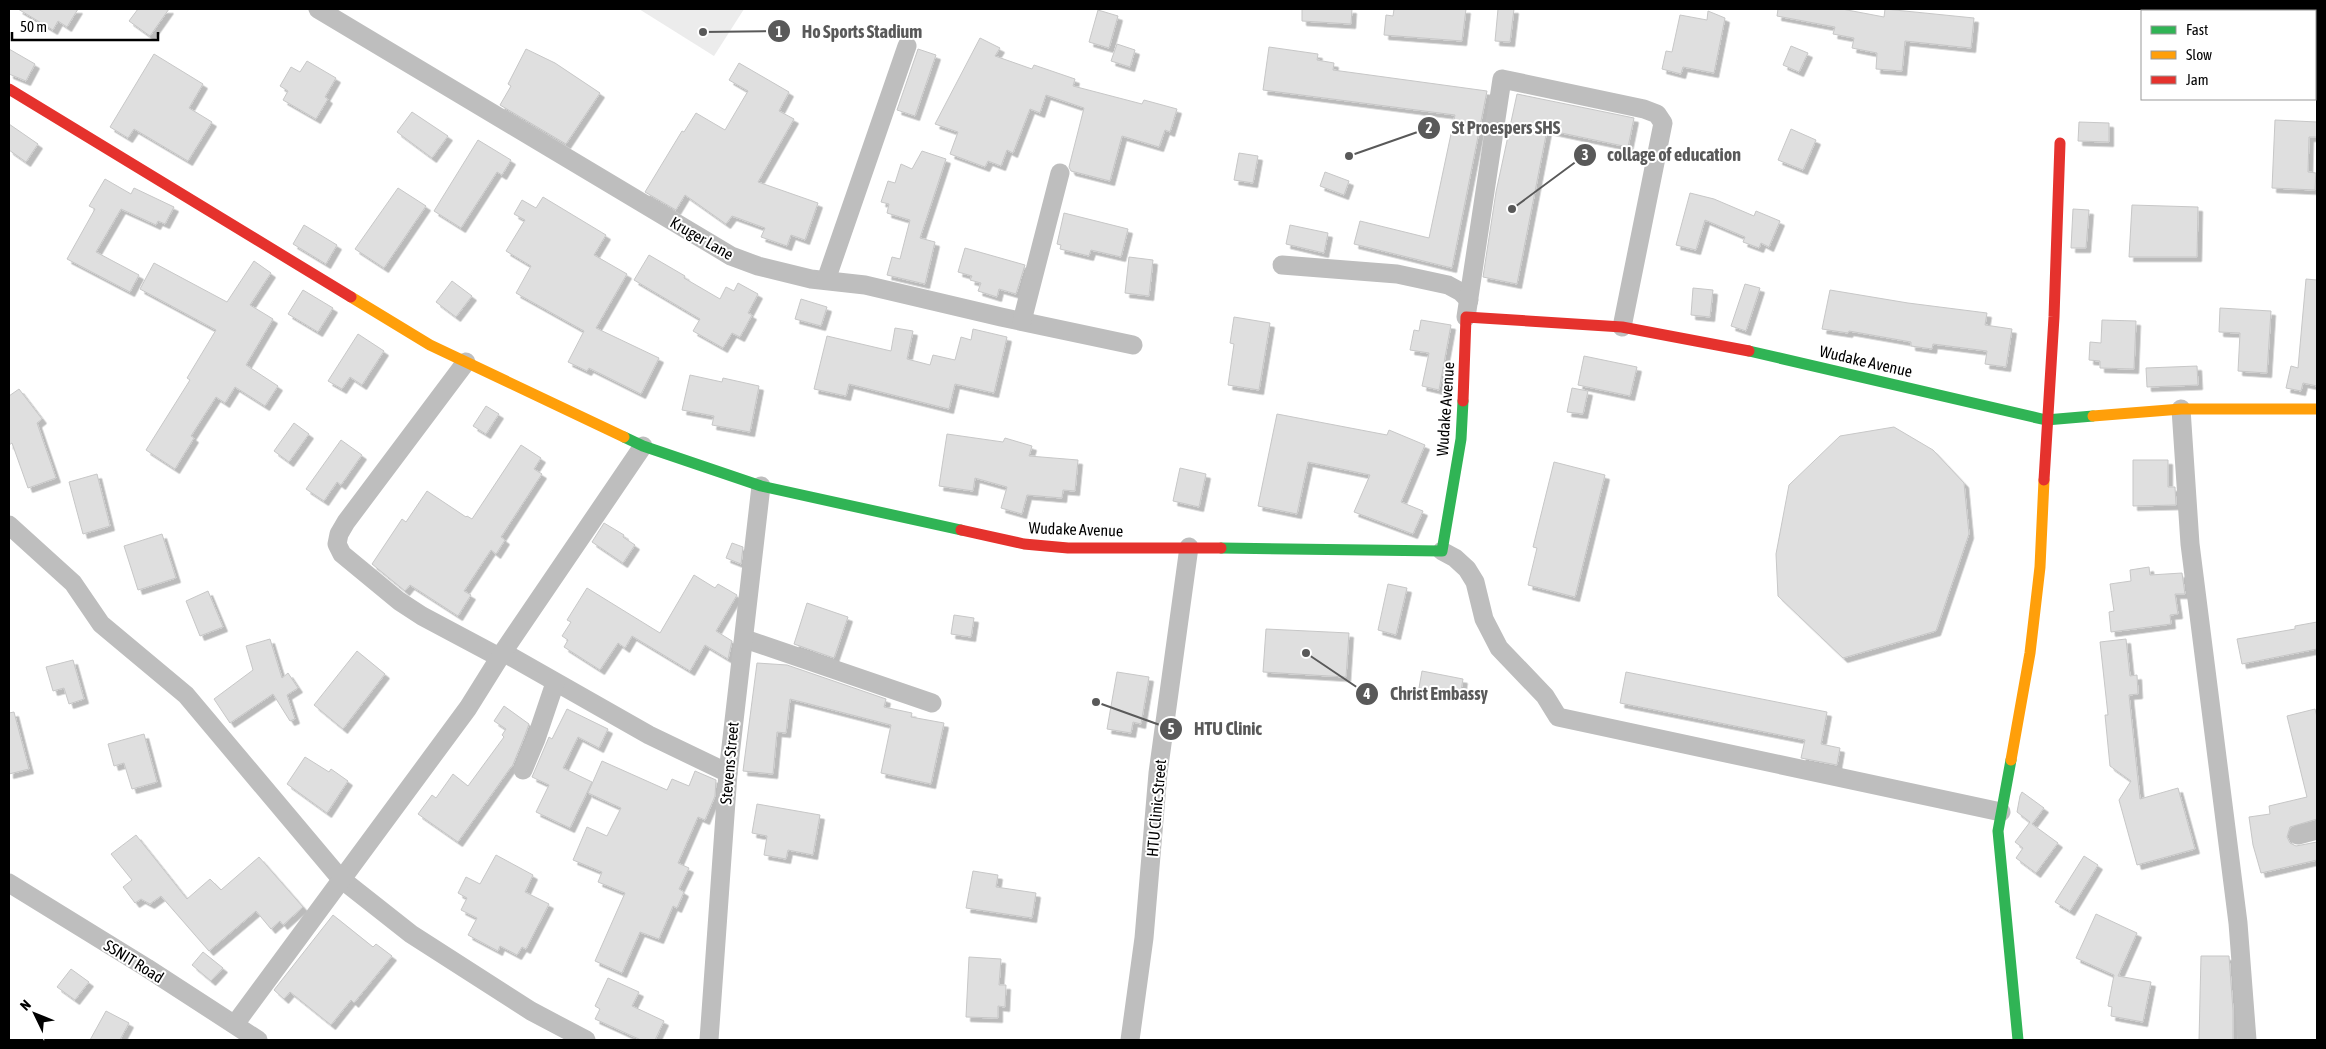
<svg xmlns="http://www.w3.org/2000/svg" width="2326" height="1049" viewBox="0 0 2326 1049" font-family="'Asap Condensed',sans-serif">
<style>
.green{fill:#ececec}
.building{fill:#dfdfdf;stroke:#c7c7c7;filter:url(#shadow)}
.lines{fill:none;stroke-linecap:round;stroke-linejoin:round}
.street{stroke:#bebebe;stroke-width:19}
.fast{stroke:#30b455;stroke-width:11}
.slow{stroke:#ff9f0a;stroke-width:11}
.jam{stroke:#e5322d;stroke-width:11}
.labels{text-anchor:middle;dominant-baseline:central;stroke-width:4;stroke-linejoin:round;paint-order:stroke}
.street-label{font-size:16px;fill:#000;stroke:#fff}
.leader{fill:none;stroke:#595959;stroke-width:2}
.callout-dot{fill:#595959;stroke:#fff;stroke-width:2}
.mark-label{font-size:15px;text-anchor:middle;font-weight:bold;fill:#fff}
.callout-label{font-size:18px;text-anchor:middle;font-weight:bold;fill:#595959;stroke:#fff;stroke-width:4;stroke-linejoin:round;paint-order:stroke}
</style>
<defs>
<filter id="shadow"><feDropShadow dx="4.5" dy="4.5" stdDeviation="0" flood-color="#0004"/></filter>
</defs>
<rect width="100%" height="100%" fill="#fff"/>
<path class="green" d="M639,9H744L714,56Z"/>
<g class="building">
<path d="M18,9H78L67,27L58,21L53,30Z"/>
<path d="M138,9H169L150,36L129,21Z"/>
<path d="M1302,9H1352L1351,24L1302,21Z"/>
<path d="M1394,9H1466L1462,41L1384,35L1386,15L1393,16Z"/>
<path d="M1498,9H1514L1510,42L1495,41Z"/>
<path d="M1778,9H1842L1884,17L1885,9L1974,18L1971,48L1905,41L1902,71L1876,69L1877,53L1852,48L1854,38L1833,34L1835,27L1777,16Z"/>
<path d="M1098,10L1118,16L1109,48L1089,42Z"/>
<path d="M1708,11L1725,18L1714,73L1683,67L1681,74L1662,69L1666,51L1672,52L1680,15L1707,20Z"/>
<path d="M980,38L1000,48L995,56L1032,69L1034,65L1075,79L1073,86L1142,104L1144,100L1177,109L1170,132L1165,130L1159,147L1122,136L1110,181L1071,171L1069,167L1084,108L1046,95L1040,113L1030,109L1013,153L1007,150L1001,166L988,161L985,167L950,154L958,132L935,124Z"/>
<path d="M1117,44L1135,50L1130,67L1111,61Z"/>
<path d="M1791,46L1808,53L1799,72L1783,65Z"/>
<path d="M1269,47L1318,54L1317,60L1334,63L1333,70L1487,91L1452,268L1354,244L1360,221L1429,238L1455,115L1263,90Z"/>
<path d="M9,49L35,64L26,81L9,74Z"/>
<path d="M526,49L555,63L600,93L566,144L500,105L511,86L508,84Z"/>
<path d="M918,49L936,55L915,116L897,110Z"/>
<path d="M154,54L203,84L189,108L212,122L188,161L134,129L128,138L110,127Z"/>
<path d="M307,61L336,78L325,97L328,99L316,119L283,100L288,91L280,86L291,67L300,72Z"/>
<path d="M739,63L789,92L779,111L794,119L758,182L818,203L805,240L791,235L787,246L761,237L765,228L732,216L726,224L685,195L676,210L645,192L682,131L684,132L696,113L725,130L748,91L729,80Z"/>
<path d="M1517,94L1634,118L1628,147L1547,130L1517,284L1483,277L1496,192Z"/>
<path d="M412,112L448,136L432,158L397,132Z"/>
<path d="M2275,120L2317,122V137H2309L2308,172L2316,173L2315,190L2272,188Z"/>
<path d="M2079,122L2109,123V142L2078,141Z"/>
<path d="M9,124L38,144L26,162L9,150Z"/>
<path d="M1791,129L1816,140L1803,170L1778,160Z"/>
<path d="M478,140L511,160L502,175L497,172L461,228L434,211Z"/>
<path d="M922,151L946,159L920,238L935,242L925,284L887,275L892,257L900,259L910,220L887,213L889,204L881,202L888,181L895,183L901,164L912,169Z"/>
<path d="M1239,153L1258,156L1253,183L1234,180Z"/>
<path d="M1325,172L1349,181L1344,195L1320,186Z"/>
<path d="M105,179L131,194L134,188L174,207L165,224L158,221L156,225L121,209L96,252L139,275L130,292L67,259L95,209L89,206Z"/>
<path d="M398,188L426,206L384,268L355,249Z"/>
<path d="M1690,193L1714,199L1754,216L1756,211L1780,221L1769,247L1761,243L1759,248L1743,242L1745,237L1705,220L1696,250L1676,245Z"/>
<path d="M543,197L606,235L594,255L627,274L596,328L659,358L641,394L589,368L587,371L568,362L584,331L516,293L531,266L506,251L525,220L514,214L522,200L536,208Z"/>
<path d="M2132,205L2198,207L2197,257H2129Z"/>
<path d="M2073,209L2089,210L2086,248H2071Z"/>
<path d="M1064,213L1128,229L1121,257L1091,250L1089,256L1060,249L1061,245L1057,244Z"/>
<path d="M304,225L337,245L326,264L293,244Z"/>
<path d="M1290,225L1328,233L1324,253L1286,244Z"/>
<path d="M965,248L1025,265L1016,294L999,289L997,297L978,291L981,283L970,280L972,276L958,272Z"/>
<path d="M649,255L685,276L684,278L720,299L726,287L734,291L738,283L758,294L748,313L752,315L740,337L732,333L723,348L693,331L700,319L634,280Z"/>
<path d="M1129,257L1153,260L1149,296L1125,293Z"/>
<path d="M254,261L271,273L250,305L273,319L246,365L278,386L265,406L235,387L225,403L216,397L191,436L194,438L175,469L146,450L190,380L187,378L216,330L140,289L154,263L227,302Z"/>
<path d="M2306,279L2317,280V386L2303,383L2301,391L2286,388L2291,366L2298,368Z"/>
<path d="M452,281L472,296L456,317L436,302Z"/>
<path d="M1745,284L1760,288L1746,331L1731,326Z"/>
<path d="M1693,288L1713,290L1710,317L1691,315Z"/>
<path d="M303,290L333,308L318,332L288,314Z"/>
<path d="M1830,290L1908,303L1987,313L1985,325L2012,329L2006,367L1985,364L1987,351L1933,344L1932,349L1911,346V342L1849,331L1848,333L1822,329Z"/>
<path d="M801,299L827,307L821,326L795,319Z"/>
<path d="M2220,308L2271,311L2267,373L2238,371L2240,333L2219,332Z"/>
<path d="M1234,317L1270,323L1259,390L1228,385L1234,344L1230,343Z"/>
<path d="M1421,320L1451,325L1439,390L1422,386L1429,353L1410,350L1414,330L1419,331Z"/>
<path d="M2102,320L2136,321L2134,369L2100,368V361L2089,360L2090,342L2101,343Z"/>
<path d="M895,328L913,331L907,359L930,365L933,355L955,360L961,337L971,340L973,329L1007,337L994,393L955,384L949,409L849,384L846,396L814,389L827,336L891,351Z"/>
<path d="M358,334L384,351L362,385L350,377L342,389L328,381Z"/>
<path d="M1584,356L1637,367L1630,396L1578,385Z"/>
<path d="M2197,366L2198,385L2147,387L2146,368Z"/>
<path d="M690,375L722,382L723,378L759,386L750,432L712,425L714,416L682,410Z"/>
<path d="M1572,388L1588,391L1583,414L1567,412Z"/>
<path d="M19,389L42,419L37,423L56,478L28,488L12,443L9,445V396Z"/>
<path d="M486,406L499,414L486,434L473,426Z"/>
<path d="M1277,414L1387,435L1389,430L1425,445L1401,502L1423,511L1413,534L1354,512L1370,475L1308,462L1297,514L1258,506Z"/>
<path d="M294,423L309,434L289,462L274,451Z"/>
<path d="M1894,427L1933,450L1964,483L1969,534L1936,631L1843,658L1778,596L1776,554L1789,485L1840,436Z"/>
<path d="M947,434L1003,442L1005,438L1032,446L1029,456L1078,460L1075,491L1063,490L1062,498L1027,495L1022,514L1001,508L1007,487L975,478L973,491L939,486Z"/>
<path d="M341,440L362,455L341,485L337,482L324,501L306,489Z"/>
<path d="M521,445L541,458L534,469L542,474L501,537L505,540L496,554L491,550L464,591L471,595L458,616L410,585L405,591L372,564L402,519L406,522L427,491L466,517L467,516L472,519Z"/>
<path d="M2133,460H2168V487H2175L2176,505L2133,506Z"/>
<path d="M1554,462L1605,475L1575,597L1528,585L1537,548L1533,547Z"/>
<path d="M1180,468L1206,474L1199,507L1173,501Z"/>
<path d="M97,474L110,526L83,534L69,482Z"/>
<path d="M604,523L624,535L623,537L635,545L623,563L592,542Z"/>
<path d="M162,534L176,578L138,590L124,546Z"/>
<path d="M732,543L743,547L741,564L726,558Z"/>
<path d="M2149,567L2150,575L2182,573L2185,594H2175L2178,614L2170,615L2171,624L2111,632L2109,612L2114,611L2110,584L2131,581L2130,570Z"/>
<path d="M694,575L715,588L718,584L737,595L716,631L732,641L728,659L705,645L690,671L632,636L625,648L618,643L600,670L564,647L568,640L562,636L571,622L567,620L587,588L660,633Z"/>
<path d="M1388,584L1407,588L1396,635L1378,630Z"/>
<path d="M208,591L223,627L200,636L186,601Z"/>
<path d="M807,603L848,617L834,658L794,644Z"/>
<path d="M954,615L974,618L971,637L951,634Z"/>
<path d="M2317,622V649L2242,664L2237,639L2295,629V626Z"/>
<path d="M1266,629L1349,633L1346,677L1263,672Z"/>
<path d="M270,639L282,678L288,673L298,688L287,695L295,719L290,721L273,694L230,723L214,699L253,670L246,646Z"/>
<path d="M2126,639L2130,676L2137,675L2138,694L2129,695L2140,799L2178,788L2195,849L2137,865L2119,800L2131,781L2110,766L2105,715H2108L2100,642Z"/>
<path d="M357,651L385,674L343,729L314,705Z"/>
<path d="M73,660L84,699L69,704L64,688L53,691L46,667Z"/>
<path d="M757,663L787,665L886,699L884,707L912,713L911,717L944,723L931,784L881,773L891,725L790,699L786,733L777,732L773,774L743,771Z"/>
<path d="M1422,671L1463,679L1460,696L1419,688Z"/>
<path d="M1117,672L1149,677L1141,724L1133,722L1131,733L1107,729Z"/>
<path d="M1626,672L1827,712L1821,744L1840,748L1837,765L1801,758L1805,740L1620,703Z"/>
<path d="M504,706L529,724L525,735L512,767H511L458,842L418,814L432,795L436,798L453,774L468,786L504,737L502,735L506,729L494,721Z"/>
<path d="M567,709L608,729L599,748L578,737L563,768L592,782L570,828L536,812L549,785L532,777L549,737L552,739Z"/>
<path d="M2315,709L2317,717V819L2290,827L2287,837L2290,843L2296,846L2317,842V860L2261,873L2253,845L2249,817L2270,814L2269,806L2307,797L2287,716Z"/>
<path d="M14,712L29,769L9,774V713Z"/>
<path d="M144,734L157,782L132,789L124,763L114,766L108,744Z"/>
<path d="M305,757L329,772L331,769L348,781L327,813L287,784Z"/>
<path d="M602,761L667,790L672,779L689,786L695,771L716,780L715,796L705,820L698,817L678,863L689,868L679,889L684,892L677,908L673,906L659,939L640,932L622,973L595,961L625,893L598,882L602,872L573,860L587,827L607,836L621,808L588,793Z"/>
<path d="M2022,792L2044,808L2032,824L2058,843L2036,873L2016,858L2023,848L2015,842L2030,822L2017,812L2020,796Z"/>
<path d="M757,804L820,815L813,855L788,850L786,859L764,855L767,836L752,833Z"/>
<path d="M136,835L187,899L210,879L221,890L259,857L303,907L283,925L280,921L271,929L256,911L209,951L161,896L150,904L141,899L135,903L123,887L132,880L111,854Z"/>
<path d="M496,855L533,875L525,892L549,904L526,949L522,947L517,955L500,946L498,951L468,935L477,918L461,910L467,898L458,893L466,877L480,884Z"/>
<path d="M2084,856L2098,865L2070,911L2055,902Z"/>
<path d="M973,871L998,875L996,887L1036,893L1032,918L966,908Z"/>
<path d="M2096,914L2137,933L2118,976L2151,982L2143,1022L2111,1016L2112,1007L2108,1006L2114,975L2076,958Z"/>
<path d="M333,915L373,947L376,944L392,956L354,1003L351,1000L331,1025L290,992L284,999L274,990Z"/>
<path d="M203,952L223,968L211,981L192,965Z"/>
<path d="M2201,956H2229L2233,1010V1040H2199Z"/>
<path d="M969,957L1001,959L999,985H1006L1005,1007L998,1006V1018L966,1017Z"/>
<path d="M71,969L89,982L75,1000L57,987Z"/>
<path d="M608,978L639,992L632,1006L664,1021L655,1040H641L595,1019L600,1009L595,1006Z"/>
<path d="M106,1011L129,1023L120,1040H90Z"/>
</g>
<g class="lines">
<g class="street">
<path d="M318,9L731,256L758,266L811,279L865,285L1001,317L1133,345"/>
<path d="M1282,265L1397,274L1448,285L1461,292L1469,300"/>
<path d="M826,280L907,46"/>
<path d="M1466,317L1502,79L1644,109L1657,114L1663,123L1622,327"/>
<path d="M1022,321L1060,173"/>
<path d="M466,362L346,522L339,534L337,544L342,554L399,601L422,616L499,657"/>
<path d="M2181,409L2190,544L2238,923L2247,1040"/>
<path d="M9,525L73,583L101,624L186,695L340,878L411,934L531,1011L586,1040"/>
<path d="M1442,551L1455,558L1467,569L1475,582L1484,619L1499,648L1545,696L1558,717L2001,812"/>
<path d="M745,639L932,703"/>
<path d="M503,652L649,735L728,773"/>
<path d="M523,770L536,739L555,683"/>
<path d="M2298,835L2317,830"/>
<path d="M9,883L147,968L258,1040"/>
<path d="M235,1024L468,708L503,652L643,446"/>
<path d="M709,1040L728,773L761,486"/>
<path d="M1130,1040L1144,938L1158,773L1189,547"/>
</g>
<g class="fast">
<path d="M1749,351L2046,420L2093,416"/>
<path d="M624,437L643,446L761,486L961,530"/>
<path d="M1221,548L1442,551L1461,439L1463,401"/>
<path d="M2011,760L1998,831L2018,1040"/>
</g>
<g class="slow">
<path d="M351,297L430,345L624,437"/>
<path d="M2093,416L2181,409H2317"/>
<path d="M2011,760L2030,653L2040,567L2044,480"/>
</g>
<g class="jam">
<path d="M9,89L351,297"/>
<path d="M1463,401L1466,317L1622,327L1749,351"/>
<path d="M2044,480L2054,317L2060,143"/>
<path d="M961,530L1024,544L1068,548H1221"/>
</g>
</g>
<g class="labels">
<g class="street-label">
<text transform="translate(702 238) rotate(30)">Kruger Lane</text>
<text transform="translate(1866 361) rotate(13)">Wudake Avenue</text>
<text transform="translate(1445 409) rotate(-86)">Wudake Avenue</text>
<text transform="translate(1076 529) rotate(2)">Wudake Avenue</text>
<text transform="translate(729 763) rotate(-85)">Stevens Street</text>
<text transform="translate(1156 808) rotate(-85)">HTU Clinic Street</text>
<text transform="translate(134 961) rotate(32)">SSNIT Road</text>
</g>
</g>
<path class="leader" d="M703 32L779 31M1349 156L1429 128M1512 209L1585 155M1306 653L1367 694M1096 702L1171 729"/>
<g class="callout-dot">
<circle cx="703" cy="32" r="5"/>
<circle cx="1349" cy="156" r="5"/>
<circle cx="1512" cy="209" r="5"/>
<circle cx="1306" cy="653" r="5"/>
<circle cx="1096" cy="702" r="5"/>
<circle cx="779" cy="31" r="12"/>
<circle cx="1429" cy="128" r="12"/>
<circle cx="1585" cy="155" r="12"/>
<circle cx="1367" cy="694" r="12"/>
<circle cx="1171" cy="729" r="12"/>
</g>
<g class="mark-label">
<text x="779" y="37">1</text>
<text x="1429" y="133">2</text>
<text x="1585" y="160">3</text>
<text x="1367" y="699">4</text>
<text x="1171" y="734">5</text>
</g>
<g class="callout-label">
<text x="862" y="38">Ho Sports Stadium</text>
<text x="1506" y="134">St Proespers SHS</text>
<text x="1674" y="161">collage of education</text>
<text x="1439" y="700">Christ Embassy</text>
<text x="1228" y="735">HTU Clinic</text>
</g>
<rect width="2326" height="1049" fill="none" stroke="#000000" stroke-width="20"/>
<rect x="2141" y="10" width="175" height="90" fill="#ffffff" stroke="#999999"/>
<rect x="2151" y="26" width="25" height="8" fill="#30b455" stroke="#999999"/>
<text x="2186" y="35" font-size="15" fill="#000000">Fast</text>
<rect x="2151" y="51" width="25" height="8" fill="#ff9f0a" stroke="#999999"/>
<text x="2186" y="60" font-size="15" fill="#000000">Slow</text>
<rect x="2151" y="76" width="25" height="8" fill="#e5322d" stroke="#999999"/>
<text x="2186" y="85" font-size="15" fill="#000000">Jam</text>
<g transform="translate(35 1014) rotate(313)" stroke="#ffffff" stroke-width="4" paint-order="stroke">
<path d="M0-4L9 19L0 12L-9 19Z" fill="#000000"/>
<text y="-8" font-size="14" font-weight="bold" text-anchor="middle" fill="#000000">N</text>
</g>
<path d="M12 32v8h146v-8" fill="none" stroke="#000000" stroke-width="2.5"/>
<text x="20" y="32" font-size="15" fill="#000000" stroke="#ffffff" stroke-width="4" paint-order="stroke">50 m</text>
</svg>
